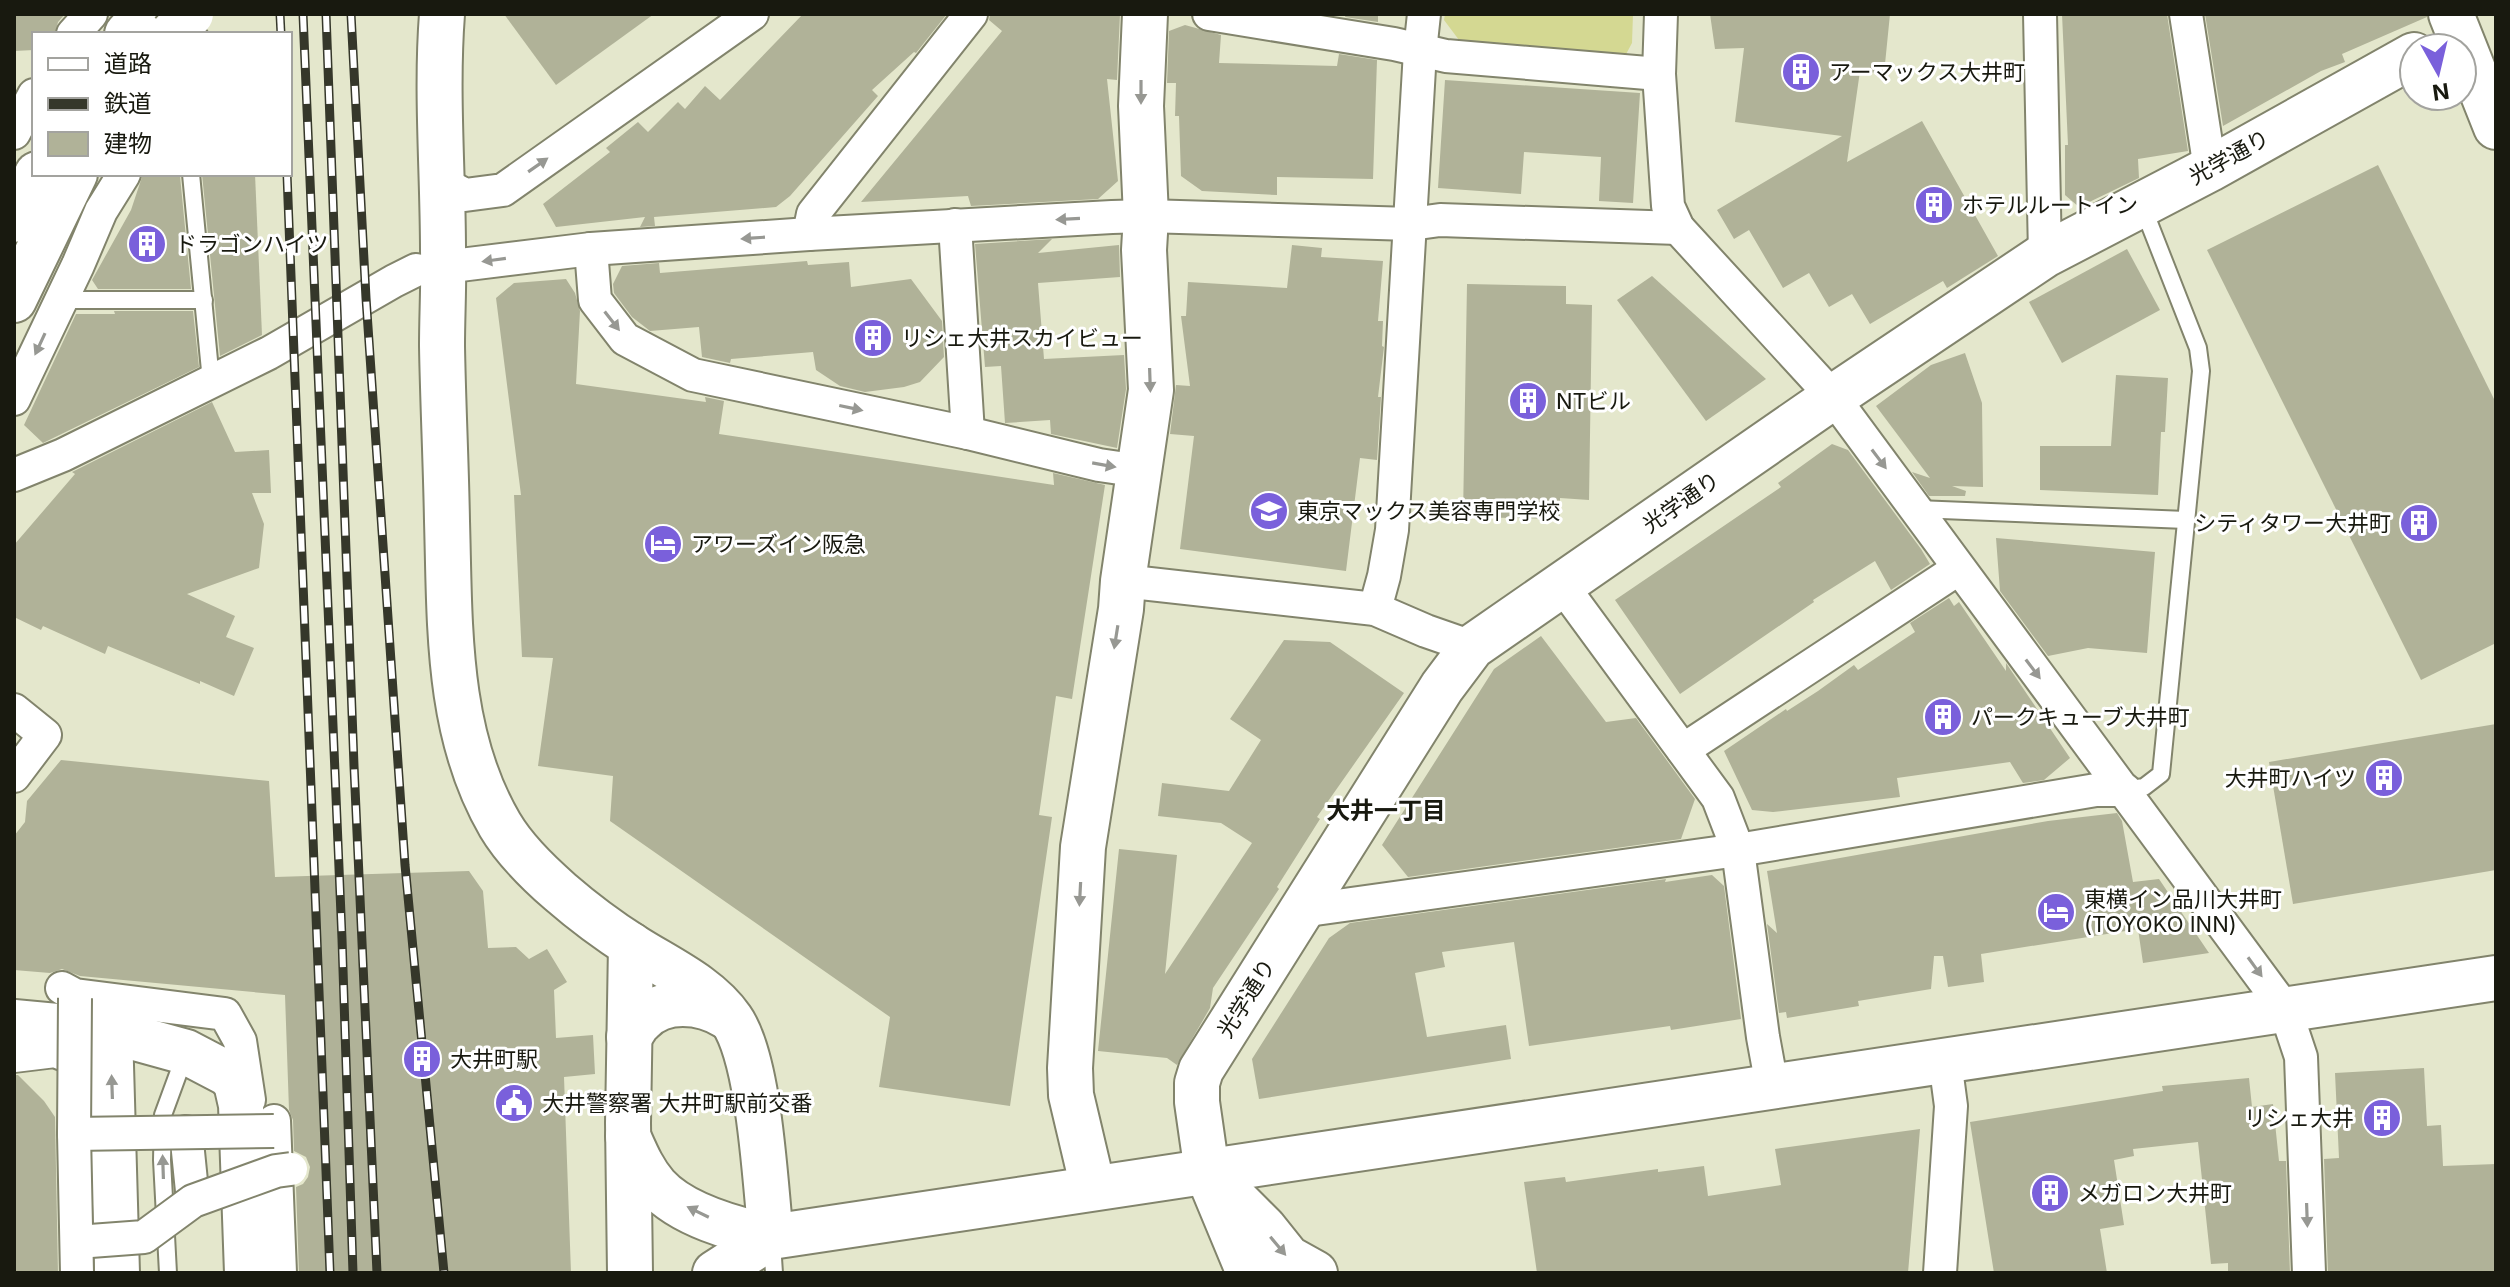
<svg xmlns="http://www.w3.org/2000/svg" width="2510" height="1287" viewBox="0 0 2510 1287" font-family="Inter,'Noto Sans JP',sans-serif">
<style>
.green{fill:#d4d892}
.building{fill:#b0b298}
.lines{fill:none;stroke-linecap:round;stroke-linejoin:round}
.lane-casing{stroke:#82846c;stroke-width:20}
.street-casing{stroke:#82846c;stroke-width:36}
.secondary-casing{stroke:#82846c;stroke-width:48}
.lane{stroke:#fff;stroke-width:16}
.street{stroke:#fff;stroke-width:32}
.secondary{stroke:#fff;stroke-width:44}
.rail-casing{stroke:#35372a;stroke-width:9}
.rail{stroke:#fff;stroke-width:6;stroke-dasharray:18;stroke-linecap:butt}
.street-bridge-casing{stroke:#82846c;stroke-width:36;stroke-linecap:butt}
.secondary-bridge-casing{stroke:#82846c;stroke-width:48;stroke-linecap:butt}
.street-bridge{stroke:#fff;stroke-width:32}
.secondary-bridge{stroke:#fff;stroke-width:44}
.oneway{fill:#979893}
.labels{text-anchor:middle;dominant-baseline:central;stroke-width:6;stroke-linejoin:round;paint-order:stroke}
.poi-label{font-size:22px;fill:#18190f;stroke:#fff;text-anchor:start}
.street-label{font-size:22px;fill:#18190f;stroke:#fff}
.neighbourhood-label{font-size:24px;font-weight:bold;fill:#18190f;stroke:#fff}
</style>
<rect width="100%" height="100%" fill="#e4e7cc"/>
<path class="green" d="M1445,14H1633L1632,43L1624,58L1465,48L1444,20Z"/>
<g class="building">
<path d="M14,14H65L58,22L55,34H34V50L14,51Z"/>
<path d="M504,14H654L556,85Z"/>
<path d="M803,14H947L916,53L914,52L872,90L878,96L790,196L776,207L654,217L655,226L640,227L645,217L556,227L543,204L610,152L606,148L638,122L648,132L678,102L685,109L705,86L720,100Z"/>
<path d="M990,14H1120L1117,80L1107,79L1118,181L1098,199L971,206L968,196L861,202L1002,31L989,20Z"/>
<path d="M1346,14H1378V22L1345,17Z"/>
<path d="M1710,14H1890L1884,74L1860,71L1847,162L1922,121L1998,256L1947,288L1943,281L1870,324L1852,294L1829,307L1809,273L1783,288L1749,230L1734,239L1717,210L1842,136L1735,122L1744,48L1715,49Z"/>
<path d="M2062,14H2167L2188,151L2138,159L2139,178L2079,207L2065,195V145H2068Z"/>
<path d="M2205,14H2427V17L2342,54L2345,62L2321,71L2223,126Z"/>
<path d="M1185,25L1221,35L1219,63L1337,66L1339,54L1377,60L1373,179L1277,177V195L1202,191L1181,176L1179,116H1175L1176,83H1167L1169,31Z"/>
<path d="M1445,80L1640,93L1633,203L1599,201L1601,157L1524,152L1521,194L1438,188Z"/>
<path d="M2378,165L2496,403V643L2421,680L2207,250Z"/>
<path d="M202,174H255L262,335L220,356Z"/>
<path d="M180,176L191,289H98L92,280L131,210L142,177Z"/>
<path d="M1052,239L1038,253L1119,245L1120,277L1038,283L1044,359L1124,355L1126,389L1117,448L1051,434L1050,420L1005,423L1001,366L985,367L975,244Z"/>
<path d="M1292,245L1322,248L1321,257L1383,261L1378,321H1383L1382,346L1384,347L1378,397H1381L1377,460L1360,458L1346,571L1180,549L1194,436L1170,434L1176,385L1190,386L1181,316H1186L1188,282L1287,288Z"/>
<path d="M2127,249L2160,310L2062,363L2029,302Z"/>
<path d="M807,261L808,265L849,262L851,287L911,279L942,321L944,357L920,382L904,387L865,392L840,386L816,370L813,352L731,359L730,363L702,357L699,327L650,331L632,317L614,293L613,284L622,266L659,263L660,273Z"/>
<path d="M1652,276L1766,379L1706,421L1617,300Z"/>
<path d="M566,279L575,293L580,311L576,384L706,402L705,397L724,401L719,434L1054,485L1053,473L1105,485L1072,699L1056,696L1039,815L1052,817L1010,1106L879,1087L890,1017L610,821L613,776L538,766L553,658L522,657L514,495H521L496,298L514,283Z"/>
<path d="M1467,284L1566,286V304L1592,305L1589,500L1560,498V519L1463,517Z"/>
<path d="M114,311H193L199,367L43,443L24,425L76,314H115Z"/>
<path d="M1965,353L1982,403L1983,487L1952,486L1966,491L1965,496H1929L1912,472L1930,478L1876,406L1931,365Z"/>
<path d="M2116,375L2168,378L2165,432H2161L2158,495L2040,490V446H2111Z"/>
<path d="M212,402L235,452L269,450L271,493H252L264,524L259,568L187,594L235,616L226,637L254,648L234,696L200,681V684L108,646L105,654L43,626L41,630L14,617V545L75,474L72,472Z"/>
<path d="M1832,444L1848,450L1921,549L1930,564L1891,590L1875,561L1813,600L1814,602L1680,694L1615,600L1781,487L1778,483Z"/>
<path d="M1996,538L2155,552L2147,653L2088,648L2048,656L2000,591Z"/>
<path d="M1949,598L1954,606L1959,602L2006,671V663L2070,758L2044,780L2023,783L2010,762L1897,778L1900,797L1773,812L1752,810L1724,751L1786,709L1787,711L1818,691L1854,665L1858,670L1915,632L1910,623Z"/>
<path d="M1541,636L1606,722L1636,718L1695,799L1681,839L1408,877L1382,845L1494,669Z"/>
<path d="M1284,640L1330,642L1404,693L1317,817L1320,819L1277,887L1279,889L1213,988L1210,1008L1177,1065L1167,1058L1098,1051L1119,849L1177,855L1165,974L1252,843L1221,823L1158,816L1162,783L1229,791L1261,740L1230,719Z"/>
<path d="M2496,724V870L2293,904L2269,762Z"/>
<path d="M61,760L269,781L275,877L469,871L483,891L488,948L516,947L529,959L547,949L567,982L554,990L556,1038L593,1035L595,1074L564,1077L571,1273H299L296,1187L303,1184L308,1177L310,1167L306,1157L294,1151L293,1120L289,1110L285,995L80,976L62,969L50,973L14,970V836L25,822L27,801Z"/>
<path d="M2117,813L2122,821L2133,882L2159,879L2209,953L2143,963L2138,929L1981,954L1984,982L1948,987L1943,956H1934L1931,989L1858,1001L1859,1006L1787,1018L1786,1012L1779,1013L1767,924L1777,933L1767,871L2048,821Z"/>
<path d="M1712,875L1724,886L1741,1019L1671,1030L1670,1026L1529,1046L1514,942L1442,952L1445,967L1415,973L1427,1037L1506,1025L1511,1059L1259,1099L1252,1059L1329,938L1350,923L1666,879L1665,882Z"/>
<path d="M2424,1068L2427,1126L2441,1125L2443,1166L2496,1164V1273H2328L2324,1159L2339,1158L2335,1073Z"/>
<path d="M14,1075H18L44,1101L55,1117L58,1273H14Z"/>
<path d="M2249,1078L2252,1107L2273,1104L2279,1161H2286L2290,1273H2228V1263L2211,1264L2198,1142L2133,1149L2134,1156L2114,1160L2124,1225L2100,1229L2107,1273H1994L1970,1122L2163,1091L2162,1086Z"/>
<path d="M1920,1129L1908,1273H1537L1524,1182L1565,1177L1566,1182L1658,1169V1172L1704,1166L1708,1196L1781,1185L1775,1149Z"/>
</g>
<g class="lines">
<defs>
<g id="lane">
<path d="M191,174L211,381"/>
<path d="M61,300H204"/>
<path d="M1917,509L2186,520"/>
<path d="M2125,790L2144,787L2161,774L2201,371L2198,348L2142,205"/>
<path d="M772,1243L774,1273"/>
<path d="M168,1273L162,1160L163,1115L185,1055"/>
</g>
<g id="street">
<path d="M1209,14L1394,44L1446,56L1659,74"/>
<path d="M1661,14L1659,74L1668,206L1678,228L1833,397L2285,1009L2301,1057L2309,1273"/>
<path d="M2040,14L2045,255"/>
<path d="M2186,14L2210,169"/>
<path d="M73,34L91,14"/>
<path d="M14,133L34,95"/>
<path d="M443,183L465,195L503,190L752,14"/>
<path d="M955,225L968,433"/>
<path d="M809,234L813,214L971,14"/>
<path d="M591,249L595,300L625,339L693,375L968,433L1099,465L1140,471"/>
<path d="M444,267L591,249L809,234L1112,217L1146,216L1411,224L1440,220L1678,228"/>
<path d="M14,399L78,265L101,211L124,174"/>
<path d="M14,475L63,455L269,353L394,281L416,270"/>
<path d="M1123,581L1375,609L1426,631L1472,647"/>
<path d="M1561,584L1718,798L1738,850L1763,1037L1772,1086"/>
<path d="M1375,609L1384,576L1392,530L1420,51L1424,14"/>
<path d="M14,710L45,735L14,776"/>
<path d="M1683,750L1958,569"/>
<path d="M1301,911L1738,850L2096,790H2125"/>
<path d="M62,988L75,995L225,1014L240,1041L249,1100"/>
<path d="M14,1056L55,1051L75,1059"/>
<path d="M274,1121L280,1273"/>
<path d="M186,1132L193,1201"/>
<path d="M1940,1273L1951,1106L1945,1061"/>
</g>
<g id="secondary">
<path d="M442,14C436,92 443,172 443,251C444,282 442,314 442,346C443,404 446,463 447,521C450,624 446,733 500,825C526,869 590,919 634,947C667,968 708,986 731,1019C760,1060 765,1184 771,1237"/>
<path d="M2451,14L2496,127"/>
<path d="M127,34L145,14"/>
<path d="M14,220L37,174"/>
<path d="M14,300L75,174"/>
<path d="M14,1022L110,1031L186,1052L228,1074L236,1083L241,1105L247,1273"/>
<path d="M110,1031L117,1273"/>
<path d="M629,1037C633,1032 636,1025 641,1021C663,997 702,1001 727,1017"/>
<path d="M628,1136C636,1154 643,1171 656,1186C682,1215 734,1229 771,1237L2496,978"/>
<path d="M1220,1184L1264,1228L1288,1258L1315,1273"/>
<path d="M1093,1188L1071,1095L1070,1068L1083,847L1121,609L1123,581L1151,390L1144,250L1146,216L1141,106L1145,14"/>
<path d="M630,1273L628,1123L631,945"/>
<path d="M715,1273L771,1237"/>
<path d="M1249,1273L1207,1172L1197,1102V1083L1201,1070L1442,687L1472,647L1833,397L2045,255L2210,169L2414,55"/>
</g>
</defs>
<use href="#lane" class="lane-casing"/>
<use href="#street" class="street-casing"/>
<use href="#secondary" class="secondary-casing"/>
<use href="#lane" class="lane"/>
<use href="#street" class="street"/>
<use href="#secondary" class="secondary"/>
<defs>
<g id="rail">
<path d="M280,14L281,34"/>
<path d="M303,14L342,939L353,1273"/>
<path d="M326,14L354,766L377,1273"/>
<path d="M351,14L366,298L405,865L444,1273"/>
<path d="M287,174L330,1273"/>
</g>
</defs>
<use href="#rail" class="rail-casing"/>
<use href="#rail" class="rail"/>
<defs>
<g id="street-bridge">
<path d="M75,998L74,1134L77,1273"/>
<path d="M74,1134L274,1131"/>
<path d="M77,1242L144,1237L193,1201L276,1171L291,1169"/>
</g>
<path id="secondary-bridge" d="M172,34L191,14"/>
</defs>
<use href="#street-bridge" class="street-bridge-casing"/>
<use href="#secondary-bridge" class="secondary-bridge-casing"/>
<use href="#street-bridge" class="street-bridge"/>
<use href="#secondary-bridge" class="secondary-bridge"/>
</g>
<defs><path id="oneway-solid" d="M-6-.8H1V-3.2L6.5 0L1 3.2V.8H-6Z" transform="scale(2)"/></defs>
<g class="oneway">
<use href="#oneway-solid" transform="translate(1141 92) rotate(90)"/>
<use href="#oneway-solid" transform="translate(538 165) rotate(-35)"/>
<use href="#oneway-solid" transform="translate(1068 219) rotate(177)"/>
<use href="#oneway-solid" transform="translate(753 238) rotate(176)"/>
<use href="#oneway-solid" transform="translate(494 260) rotate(172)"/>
<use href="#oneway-solid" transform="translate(612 321) rotate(52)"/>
<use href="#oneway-solid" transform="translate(40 344) rotate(115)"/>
<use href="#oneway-solid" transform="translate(1150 380) rotate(88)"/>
<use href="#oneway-solid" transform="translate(851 408) rotate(12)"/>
<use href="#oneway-solid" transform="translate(1879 459) rotate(53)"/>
<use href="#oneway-solid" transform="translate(1104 465) rotate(10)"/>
<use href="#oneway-solid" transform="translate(1116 637) rotate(99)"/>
<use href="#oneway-solid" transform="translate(2033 669) rotate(53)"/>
<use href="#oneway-solid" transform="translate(1080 894) rotate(93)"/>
<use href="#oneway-solid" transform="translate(2255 967) rotate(54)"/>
<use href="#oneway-solid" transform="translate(112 1087) rotate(-92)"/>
<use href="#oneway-solid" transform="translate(163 1167) rotate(-92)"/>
<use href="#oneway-solid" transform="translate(698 1212) rotate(-154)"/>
<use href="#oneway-solid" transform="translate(2307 1215) rotate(88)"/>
<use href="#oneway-solid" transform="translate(1278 1246) rotate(50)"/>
</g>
<defs>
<symbol id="building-disc" viewBox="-11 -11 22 22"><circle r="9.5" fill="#7a60db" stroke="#fff"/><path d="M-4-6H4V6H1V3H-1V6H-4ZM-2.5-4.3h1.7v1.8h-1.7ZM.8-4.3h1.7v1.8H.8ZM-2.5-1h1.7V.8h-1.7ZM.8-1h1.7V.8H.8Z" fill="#fff"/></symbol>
<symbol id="university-disc" viewBox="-11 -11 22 22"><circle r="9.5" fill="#7a60db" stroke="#fff"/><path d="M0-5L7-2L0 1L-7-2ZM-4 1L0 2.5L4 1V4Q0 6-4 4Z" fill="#fff"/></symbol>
<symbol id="hotel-disc" viewBox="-11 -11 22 22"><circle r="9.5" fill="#7a60db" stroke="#fff"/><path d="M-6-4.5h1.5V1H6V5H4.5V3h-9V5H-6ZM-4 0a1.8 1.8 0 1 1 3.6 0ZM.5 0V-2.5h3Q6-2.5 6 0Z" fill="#fff"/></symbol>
<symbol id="civic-disc" viewBox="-11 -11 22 22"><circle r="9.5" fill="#7a60db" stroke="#fff"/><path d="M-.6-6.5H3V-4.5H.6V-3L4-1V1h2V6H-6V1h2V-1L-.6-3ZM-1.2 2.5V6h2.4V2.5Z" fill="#fff"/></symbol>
</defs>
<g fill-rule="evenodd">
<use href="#building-disc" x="1779" y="50" width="44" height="44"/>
<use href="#building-disc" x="1912" y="183" width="44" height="44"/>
<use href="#building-disc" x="125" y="222" width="44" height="44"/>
<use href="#building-disc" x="851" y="316" width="44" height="44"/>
<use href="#building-disc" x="1506" y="379" width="44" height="44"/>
<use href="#university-disc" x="1247" y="489" width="44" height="44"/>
<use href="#building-disc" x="2397" y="501" width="44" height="44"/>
<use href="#hotel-disc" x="641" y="522" width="44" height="44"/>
<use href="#building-disc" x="1921" y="695" width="44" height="44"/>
<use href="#building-disc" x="2362" y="756" width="44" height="44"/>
<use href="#hotel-disc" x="2034" y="890" width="44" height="44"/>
<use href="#building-disc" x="400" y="1037" width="44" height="44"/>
<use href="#civic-disc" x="492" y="1081" width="44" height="44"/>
<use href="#building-disc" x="2360" y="1096" width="44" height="44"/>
<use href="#building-disc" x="2028" y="1171" width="44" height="44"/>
</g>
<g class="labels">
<g class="poi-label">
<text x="1829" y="72">アーマックス大井町</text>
<text x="1962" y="205">ホテルルートイン</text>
<text x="175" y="244">ドラゴンハイツ</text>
<text x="901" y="338">リシェ大井スカイビュー</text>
<text x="1556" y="401">NTビル</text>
<text x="1297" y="511">東京マックス美容専門学校</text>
<text x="2391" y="523" text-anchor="end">シティタワー大井町</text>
<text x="691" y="544">アワーズイン阪急</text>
<text x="1971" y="717">パークキューブ大井町</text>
<text x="2356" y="778" text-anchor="end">大井町ハイツ</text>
<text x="2084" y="899">東横イン品川大井町<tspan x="2084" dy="25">(TOYOKO INN)</tspan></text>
<text x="450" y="1059">大井町駅</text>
<text x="542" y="1103">大井警察署 大井町駅前交番</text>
<text x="2354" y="1118" text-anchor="end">リシェ大井</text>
<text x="2078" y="1193">メガロン大井町</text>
</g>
<g class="street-label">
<text transform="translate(2229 157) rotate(-29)">光学通り</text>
<text transform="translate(1681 502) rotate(-35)">光学通り</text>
<text transform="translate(1246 998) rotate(-58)">光学通り</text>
</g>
<g class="neighbourhood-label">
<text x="1386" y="810">大井一丁目</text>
</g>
</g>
<rect width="2510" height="1287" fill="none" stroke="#18190f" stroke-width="32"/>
<rect x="32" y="32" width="260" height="144" fill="#ffffff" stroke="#a3a39f" stroke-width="2"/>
<rect x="48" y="58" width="40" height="12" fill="#ffffff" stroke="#a3a39f" stroke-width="2"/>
<text x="104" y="72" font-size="24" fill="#18190f">道路</text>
<rect x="48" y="98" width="40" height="12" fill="#35372a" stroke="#a3a39f" stroke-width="2"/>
<text x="104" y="112" font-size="24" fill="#18190f">鉄道</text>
<rect x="48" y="132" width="40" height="24" fill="#b0b298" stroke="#a3a39f" stroke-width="2"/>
<text x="104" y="152" font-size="24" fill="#18190f">建物</text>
<g transform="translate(2438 72) rotate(172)"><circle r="38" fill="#ffffff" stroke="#a3a39f" stroke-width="2"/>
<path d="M0-6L14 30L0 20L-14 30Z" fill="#7a60db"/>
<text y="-12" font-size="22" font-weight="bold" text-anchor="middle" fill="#18190f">N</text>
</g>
</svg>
